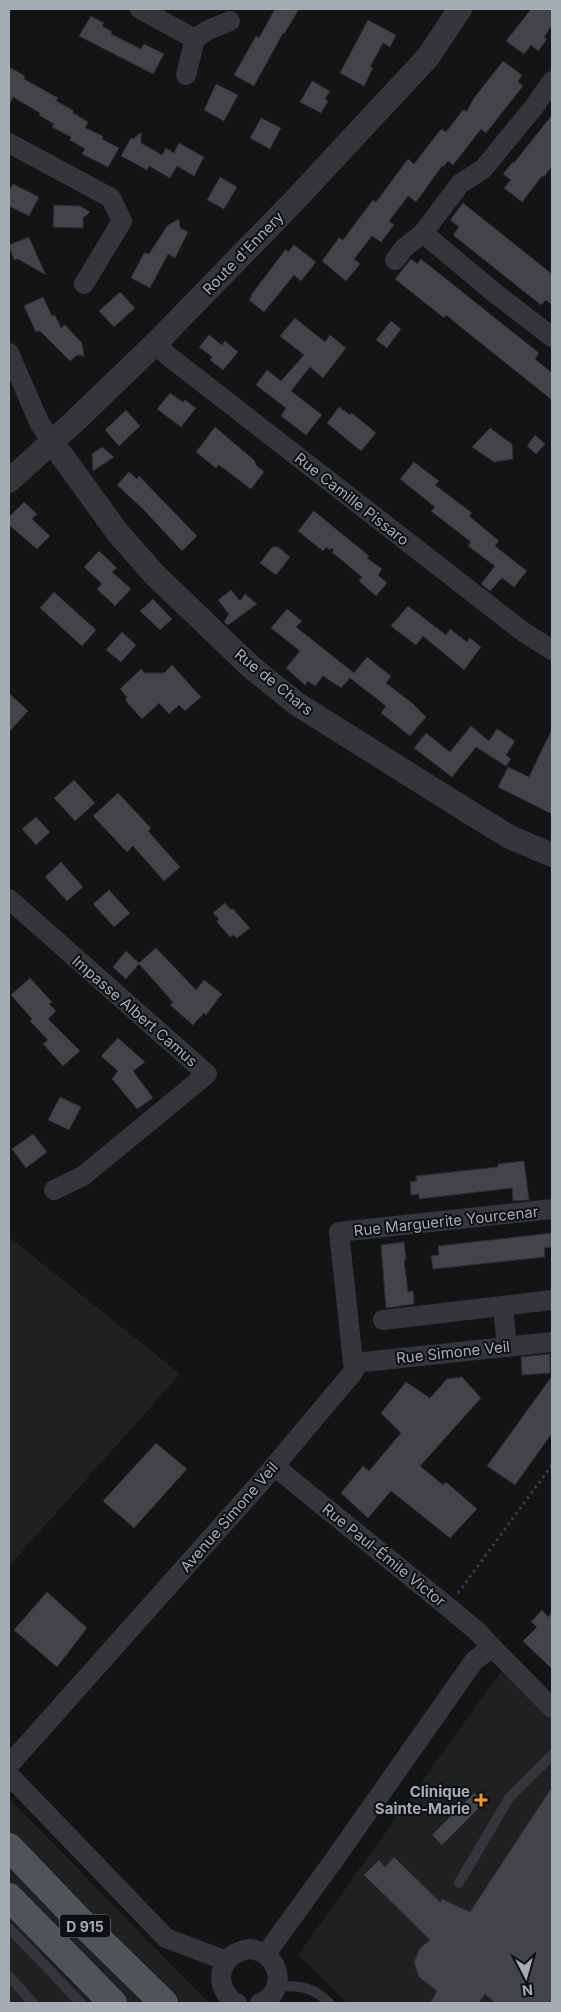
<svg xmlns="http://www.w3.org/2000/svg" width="561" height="2012" viewBox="0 0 561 2012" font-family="Inter,sans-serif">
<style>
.built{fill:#1f2022}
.building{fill:#424448;stroke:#2d2e31}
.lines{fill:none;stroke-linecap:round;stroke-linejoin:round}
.path{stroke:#3a3d41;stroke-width:3;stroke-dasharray:2.5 4;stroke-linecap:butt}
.service{stroke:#34363a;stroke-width:10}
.minor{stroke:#34363a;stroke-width:20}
.tertiary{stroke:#34363a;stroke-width:24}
.primary{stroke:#505459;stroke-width:28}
.poi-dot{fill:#f2962e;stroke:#0e0f10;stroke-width:2}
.labels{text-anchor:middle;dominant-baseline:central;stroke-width:4;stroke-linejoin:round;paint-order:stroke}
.shield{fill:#0e0f10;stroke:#787d84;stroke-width:1}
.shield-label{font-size:14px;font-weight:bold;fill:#a5acb6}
.street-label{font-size:15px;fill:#a5acb6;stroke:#0e0f10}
.poi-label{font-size:15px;font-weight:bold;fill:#a5acb6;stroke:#0e0f10;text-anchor:end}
</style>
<rect width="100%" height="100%" fill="#131415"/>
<g class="built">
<path d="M9,1237L180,1374L9,1566Z"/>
<path d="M501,1671L552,1720V2003H347L298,1955Z"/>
<path d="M9,1798L191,1985L209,2003H9Z"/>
</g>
<g class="building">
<path d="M275,9H299L284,34L283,33L254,86L234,75L256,36L259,38Z"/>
<path d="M531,9H552V25L544,37L547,39L538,51L531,45L524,54L506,41Z"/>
<path d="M91,16L104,23L102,26L112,32L111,34L141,49L144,44L164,54L153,74L79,36Z"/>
<path d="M368,20L396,35L390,47L383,43L370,67L373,68L364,86L340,73Z"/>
<path d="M503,61L522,75L518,82L523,86L486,133L481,129L453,165L448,161L443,167L442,166L416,202L408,196L389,221L394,225L381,242L372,236L354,259L360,264L346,281L322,261L339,238L343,240L373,200L376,202L408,159L414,164L441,129L446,132L463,110L467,111L474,98Z"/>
<path d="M9,67L25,76L24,79L58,98L56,101L73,110V113L88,122L85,128L103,136L102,139L119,148L108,167L82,154L85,149L70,140L71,137L52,127L54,124L39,115L40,113L13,97L9,106Z"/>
<path d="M312,81L330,91L325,99L328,101L321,113L300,102Z"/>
<path d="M216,84L238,95L224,121L204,110Z"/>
<path d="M552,115V166L544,177L542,176L522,202L504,188L511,180L503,174L513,162L514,163Z"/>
<path d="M261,118L281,128L270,149L250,138Z"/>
<path d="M141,132V143L162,155L166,148L174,153L179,143L204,157L194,176L177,166L170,178L149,166L147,170L121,156L131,138L133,139Z"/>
<path d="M220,177L237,187L224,209L207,200Z"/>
<path d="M13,184L39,197L29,216L9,206V191Z"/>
<path d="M463,203L552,274V305L546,300L541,305L453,235L459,227L450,220Z"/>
<path d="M54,205L80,206L90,212L83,218V228L53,227Z"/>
<path d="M179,219L180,228L188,232L175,258L168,254L150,288L131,278L144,253L149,254L168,225Z"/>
<path d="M29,237L35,251L46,275L18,259L14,260L9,245Z"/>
<path d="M294,245L316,262L301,281L294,275L264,312L249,300L252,296L251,295L286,249L288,252Z"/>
<path d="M411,259L417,264L421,259L539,353L535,359L552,373V400L467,332L446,315L444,318L395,279Z"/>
<path d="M120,292L135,308L114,327L99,311Z"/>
<path d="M43,297L52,316L55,315L61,328L65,325L82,343L84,356L77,355L70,361L40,331L36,332L24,306Z"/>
<path d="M295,318L325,342L330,335L346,348L323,378L310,367L291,391L322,415L306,435L281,416L286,408L256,385L267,370L281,381L304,355L280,336Z"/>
<path d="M391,321L401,329L387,348L376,340Z"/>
<path d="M209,335L222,345L225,341L238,352L223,370L210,360L212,357L199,347Z"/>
<path d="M170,393L183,402L185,400L196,408L181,427L157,409Z"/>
<path d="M339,407L350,415L352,413L376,433L361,451L327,423Z"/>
<path d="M126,410L140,426L119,446L105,430Z"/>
<path d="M215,427L254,460L256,463L255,464L264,472L251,489L219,465L216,468L196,452Z"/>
<path d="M490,428L512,444L513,459L494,462L472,447Z"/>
<path d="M535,435L545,444L536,454L527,446Z"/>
<path d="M102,447L114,457L93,471L92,454Z"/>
<path d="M414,462L439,481L435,485L472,513L469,516L499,541L495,546L527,571L514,587L502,578L490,591L481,584L495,566L468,546L471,542L431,511L435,507L400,479Z"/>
<path d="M129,472L137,479L139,476L197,536L182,551L143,509L117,485Z"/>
<path d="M24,502L37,514L32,519L50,536L37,549L9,525V517Z"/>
<path d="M314,511L369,556L367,558L382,569L378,575L387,583L376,596L359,581L362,577L332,552L334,550L332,548L330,550L326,547L323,551L298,531Z"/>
<path d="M272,547H278L290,557L276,575L260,563Z"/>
<path d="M99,551L117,568L112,572L131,589L115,606L97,589L102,584L84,567Z"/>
<path d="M231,590L240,601L245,594L257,604L228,625L224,622L229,614L218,600Z"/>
<path d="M54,592L96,630L82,646L40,608Z"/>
<path d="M153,599L172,619L160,630L140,611Z"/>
<path d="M408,606L446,635L450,629L467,642L470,638L481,647L464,670L423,636L416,645L391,626Z"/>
<path d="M287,609L302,621L296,627L354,673L367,657L391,676L386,683L412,703L426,717L410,736L381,713L386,706L350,678L341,688L323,676L315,686L308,681L305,685L286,668L300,651L271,628Z"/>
<path d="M122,632L136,645L121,662L106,650Z"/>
<path d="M172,665L201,697L185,711L179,705L169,714L159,703L142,719L125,700L127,697L120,689L141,669L145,673H164Z"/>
<path d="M9,693L28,711L9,732Z"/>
<path d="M471,726L489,741L497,729L515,741L506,755L511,759L506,766L476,747L452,777L414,748L426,733L450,752Z"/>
<path d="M552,729V814L498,787L508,767L529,777Z"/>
<path d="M74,780L95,803L75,821L54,798Z"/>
<path d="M118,793L151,828L148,831L180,867L164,881L133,846L127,852L93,816Z"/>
<path d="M36,817L50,832L36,845L22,829Z"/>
<path d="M61,862L83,887L67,901L45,877Z"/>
<path d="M109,890L130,913L114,927L93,904Z"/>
<path d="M225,903L230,909H233L250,928L237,938L233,935L230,937L217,922L219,919L213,913Z"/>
<path d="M156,948L196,990L204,980L222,994L206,1015L204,1013L193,1025L170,1005L173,1002L139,964L126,979L113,967L126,951L139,963Z"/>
<path d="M30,978L52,1002L49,1004L56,1011L48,1019L80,1051L63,1066L43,1044L48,1040L30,1021L32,1019L11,995Z"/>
<path d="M118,1038L145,1062L133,1071L153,1098L137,1109L112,1079L118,1071L101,1056Z"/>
<path d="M60,1097L81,1107L69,1130L48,1120Z"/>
<path d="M33,1134L47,1152L26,1168L12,1149Z"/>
<path d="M524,1161L529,1200L513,1201L512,1188L419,1199V1194L411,1195L410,1182L417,1181L416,1176L498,1167V1164Z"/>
<path d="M552,1233V1247L544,1248L545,1257L433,1269L431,1256L439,1255L438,1246Z"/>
<path d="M404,1242L406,1260H404L408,1292L413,1291L414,1304L386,1308L381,1245Z"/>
<path d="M550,1354V1373L522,1375L521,1357Z"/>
<path d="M552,1376V1433L515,1485L487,1466Z"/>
<path d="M462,1377L481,1398L420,1466L443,1485L446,1482L477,1509L450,1538L391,1491L368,1518L341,1493L363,1466L369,1471L401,1433L381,1413L406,1382L430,1398L447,1379Z"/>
<path d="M156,1443L187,1469L134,1528L103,1501Z"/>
<path d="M47,1592L87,1628L57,1667L14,1630Z"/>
<path d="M542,1610L548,1617L552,1612V1669L523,1641L537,1627L531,1622Z"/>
<path d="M552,1787V2003H495L485,1994L479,2003H430L437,1991L419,1977L414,1962L420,1948L430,1940L364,1875L379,1860L385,1867L394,1857L440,1902L442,1899L470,1912Z"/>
<path d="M474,1793L484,1803L442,1845L432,1835Z"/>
</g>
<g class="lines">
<path class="path" d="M458,1593L552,1465"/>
<g class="service">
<path d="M459,1883L509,1798L552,1755"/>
<path d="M9,1928L81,2003"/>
<path d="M9,1976L33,2003"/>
<path d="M277,1986C301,1986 312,1986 329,2003"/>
</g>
<g class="minor">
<path d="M140,9L195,39"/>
<path d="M186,75L195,39L208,30L230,21"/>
<path d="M9,143L111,198L122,221L84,284"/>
<path d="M423,233L496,294L552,337"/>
<path d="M395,260L404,248L423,233L460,184L483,169L534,107L552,81"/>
<path d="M156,343L167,355L522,631L552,650"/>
<path d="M9,353L40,424L52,442"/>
<path d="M9,899L207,1074L83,1176L54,1190"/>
<path d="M503,1307L507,1347"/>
<path d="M383,1320L552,1300"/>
<path d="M354,1363L552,1342"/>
<path d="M274,1466L448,1607L478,1632L492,1647"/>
<path d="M9,1765L260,1483L354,1371L339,1232L552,1209"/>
<path d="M9,1775L166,1938L227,1961"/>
<path d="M266,1954L334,1860L474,1661L492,1647L552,1708"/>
<path d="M237,2003C232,2002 231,2000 228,1996C216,1981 220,1959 239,1952C242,1951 246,1949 250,1949C280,1952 289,1992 260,2003"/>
</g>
<g class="tertiary">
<path d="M52,442L118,533L154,574L251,667L297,704L477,817L510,837L552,855"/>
<path d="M9,481L77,419L156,343L294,201L428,57L460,9"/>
</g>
<g class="primary">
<path d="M9,1847L76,1917L164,2003"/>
<path d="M9,1897L113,2003"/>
</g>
</g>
<path class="poi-dot" d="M478.5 1792.5h5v5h5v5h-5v5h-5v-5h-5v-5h5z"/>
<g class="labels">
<rect class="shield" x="60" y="1914.5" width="50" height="23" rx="4"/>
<g class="shield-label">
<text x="85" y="1926">D 915</text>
</g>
<g class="street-label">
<text transform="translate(243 253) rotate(-46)">Route d'Ennery</text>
<text transform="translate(352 499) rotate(38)">Rue Camille Pissaro</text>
<text transform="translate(274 682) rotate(39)">Rue de Chars</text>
<text transform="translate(135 1011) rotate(41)">Impasse Albert Camus</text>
<text transform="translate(446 1221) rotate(-6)">Rue Marguerite Yourcenar</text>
<text transform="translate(453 1352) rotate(-6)">Rue Simone Veil</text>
<text transform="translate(229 1517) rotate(-49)">Avenue Simone Veil</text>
<text transform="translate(384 1555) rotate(39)">Rue Paul-Émile Victor</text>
</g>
<g class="poi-label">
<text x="470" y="1791">Clinique<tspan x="470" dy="17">Sainte-Marie</tspan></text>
</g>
</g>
<rect width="561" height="2012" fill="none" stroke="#a5acb6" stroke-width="20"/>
<g transform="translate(526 1977) rotate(174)" stroke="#0e0f10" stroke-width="4" paint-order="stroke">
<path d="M0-4L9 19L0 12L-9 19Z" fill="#a5acb6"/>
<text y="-8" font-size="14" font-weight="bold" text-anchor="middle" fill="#a5acb6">N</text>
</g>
</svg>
